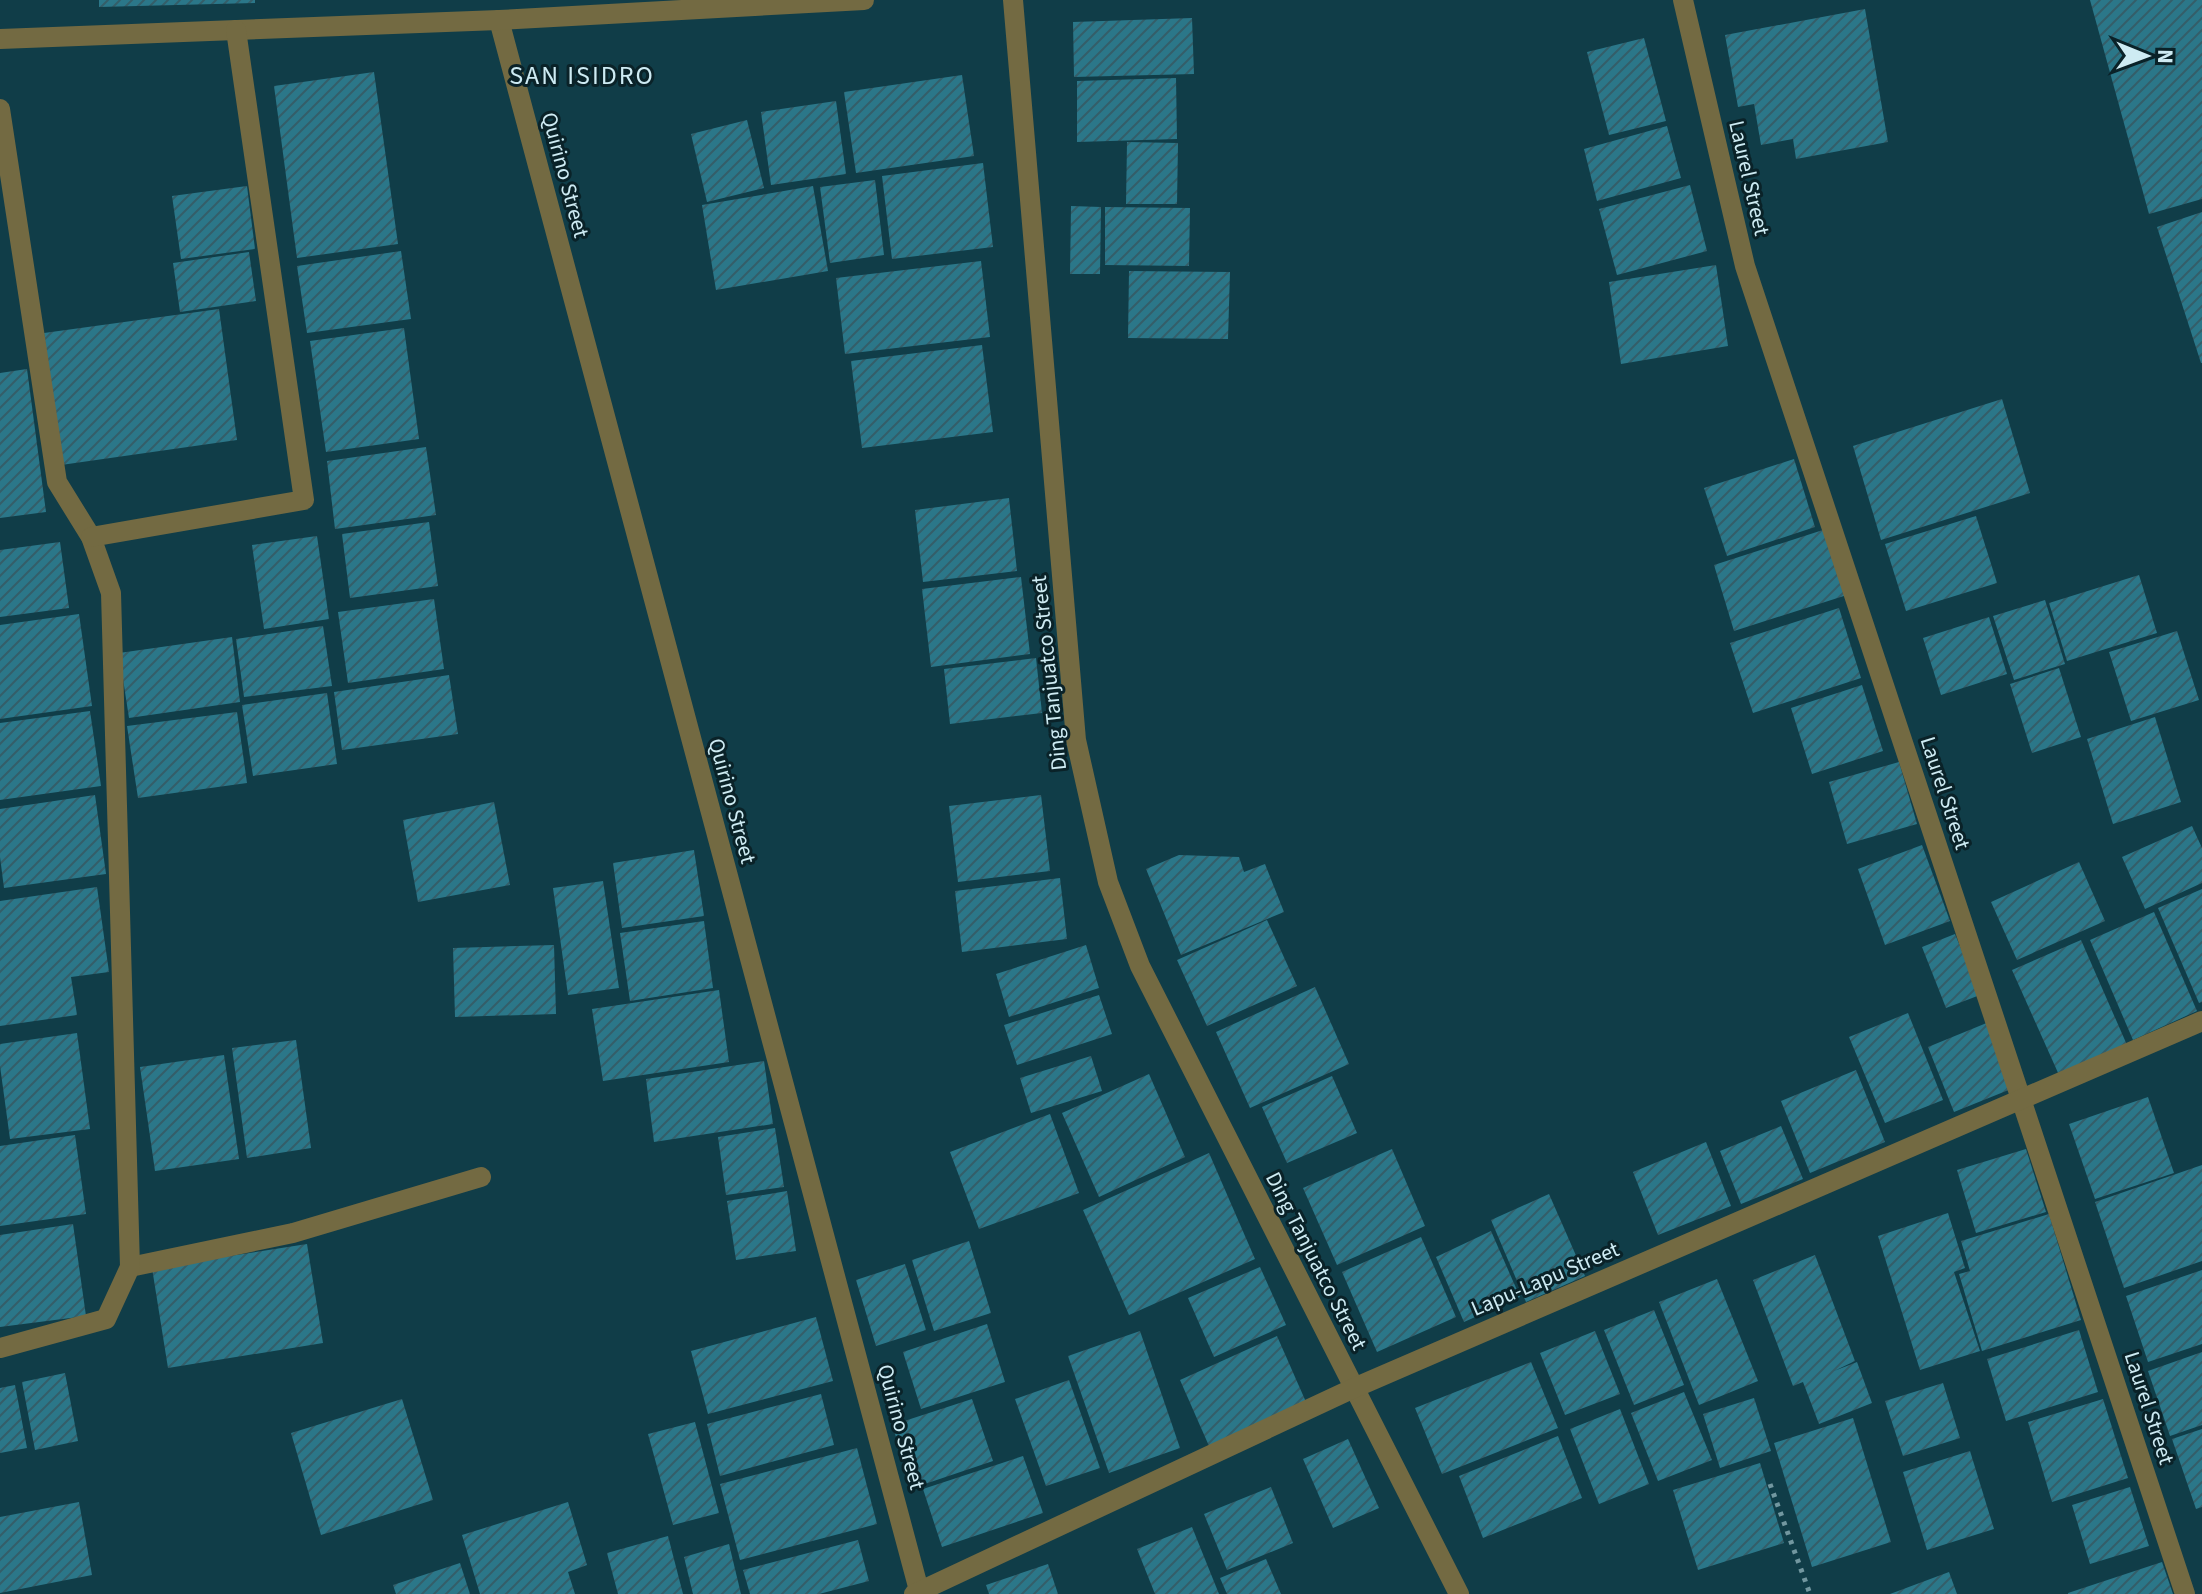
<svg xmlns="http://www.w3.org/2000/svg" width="2202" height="1594" viewBox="0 0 2202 1594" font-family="'Source Sans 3',sans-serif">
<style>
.building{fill:url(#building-hatch)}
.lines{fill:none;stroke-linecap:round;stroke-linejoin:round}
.path{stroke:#7297a0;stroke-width:5;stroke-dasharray:4 6;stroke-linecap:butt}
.service{stroke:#736a42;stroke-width:20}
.minor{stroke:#736a42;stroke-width:20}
.labels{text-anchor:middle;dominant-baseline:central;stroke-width:6;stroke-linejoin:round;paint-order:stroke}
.street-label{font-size:22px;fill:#ceebf3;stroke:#0a2228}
.quarter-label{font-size:26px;letter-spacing:2px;fill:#ceebf3;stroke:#0a2228}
</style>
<defs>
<pattern id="building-hatch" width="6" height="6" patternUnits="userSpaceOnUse" patternTransform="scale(2)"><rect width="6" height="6" fill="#2b7789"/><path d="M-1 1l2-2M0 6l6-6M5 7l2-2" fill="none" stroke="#345e69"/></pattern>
</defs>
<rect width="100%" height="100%" fill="#103d48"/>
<g class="building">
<path d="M99,0H255V3L99,7Z"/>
<path d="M2090,0H2202V199L2149,214Z"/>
<path d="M1865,9L1888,142L1796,159L1793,139L1761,145L1754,104L1738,107L1725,35Z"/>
<path d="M1192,18L1194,74L1074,77L1073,22Z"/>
<path d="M1644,38L1666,121L1609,135L1587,52Z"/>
<path d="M374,72L398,244L297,258L274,86Z"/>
<path d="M962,75L974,156L856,173L844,92Z"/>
<path d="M1176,78L1177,139L1077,142V81Z"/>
<path d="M836,101L846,174L771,185L761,112Z"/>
<path d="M747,120L764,188L707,202L691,134Z"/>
<path d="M1667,126L1681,178L1597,201L1584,149Z"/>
<path d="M1127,142L1178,143L1177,204H1126Z"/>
<path d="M983,163L993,247L892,259L882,176Z"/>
<path d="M875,180L884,255L830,263L820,187Z"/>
<path d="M1690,185L1707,251L1617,275L1599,209Z"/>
<path d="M247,186L255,249L181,259L172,196Z"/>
<path d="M813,186L828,271L716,290L702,205Z"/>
<path d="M1071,206L1101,207L1100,274H1070Z"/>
<path d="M1105,207L1190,208L1189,266L1105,265Z"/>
<path d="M2202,212V363H2201L2157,227Z"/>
<path d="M401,251L411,319L307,333L297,266Z"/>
<path d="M249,252L256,301L180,312L173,263Z"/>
<path d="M981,261L990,337L845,354L836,278Z"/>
<path d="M1716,265L1728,346L1621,364L1609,282Z"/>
<path d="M1129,271L1230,272L1228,339L1128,338Z"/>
<path d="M219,309L237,440L61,465L44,333Z"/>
<path d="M404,328L419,439L326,452L310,341Z"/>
<path d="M982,345L993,432L862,448L851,361Z"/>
<path d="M27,369L46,512L0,518V373Z"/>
<path d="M2002,399L2030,493L1881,540L1853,446Z"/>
<path d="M426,447L436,515L335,529L327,461Z"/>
<path d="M1794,459L1815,527L1727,556L1704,488Z"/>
<path d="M1009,498L1017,571L923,582L915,510Z"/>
<path d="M1976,516L1997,583L1906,611L1885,544Z"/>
<path d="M429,522L438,586L350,598L342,534Z"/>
<path d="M1826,529L1847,595L1734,631L1714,565Z"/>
<path d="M317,536L329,619L264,629L252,545Z"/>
<path d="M60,542L69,608L0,617V550Z"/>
<path d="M2139,575L2157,633L2067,661L2049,603Z"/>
<path d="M1021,577L1030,654L931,667L922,589Z"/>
<path d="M434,599L444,669L348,683L338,612Z"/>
<path d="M2045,600L2065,664L2014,680L1993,616Z"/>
<path d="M1839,608L1861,678L1753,713L1730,643Z"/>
<path d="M79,614L92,706L0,719V625Z"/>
<path d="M1989,617L2007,674L1941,695L1923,638Z"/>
<path d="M323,626L332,686L244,697L236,639Z"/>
<path d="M2177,631L2199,700L2131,721L2109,652Z"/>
<path d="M232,637L240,702L129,718L119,653Z"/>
<path d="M1036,658L1042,713L950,724L944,669Z"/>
<path d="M2059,668L2081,737L2032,753L2010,684Z"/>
<path d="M449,675L458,734L342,750L334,692Z"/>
<path d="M1862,685L1883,751L1812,774L1791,708Z"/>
<path d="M327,693L337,764L253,776L242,705Z"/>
<path d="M90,711L101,786L0,800V723Z"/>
<path d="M237,712L247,783L138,798L127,726Z"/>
<path d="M2155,717L2181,802L2113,824L2087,739Z"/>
<path d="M1899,762L1917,824L1847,844L1829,782Z"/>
<path d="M95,795L106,874L4,888L0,857V809Z"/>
<path d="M1041,795L1050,871L958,882L949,806Z"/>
<path d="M494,802L510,885L418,902L403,820Z"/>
<path d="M2192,826L2202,848V883L2145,909L2122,857Z"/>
<path d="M1922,845L1950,921L1885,945L1858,869Z"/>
<path d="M694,850L704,916L622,928L613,863Z"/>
<path d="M1179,855L1239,857L1244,872L1265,864L1284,912L1181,955L1146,869Z"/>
<path d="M2079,862L2105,921L2017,960L1991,902Z"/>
<path d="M1060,878L1067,939L962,952L955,891Z"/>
<path d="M603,881L619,988L568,995L553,888Z"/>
<path d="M97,887L109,972L71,977L77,1015L0,1026V901Z"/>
<path d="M2202,889V1002L2199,1003L2158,908Z"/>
<path d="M2154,912L2197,1011L2133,1040L2090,940Z"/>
<path d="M1267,920L1297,986L1207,1026L1177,960Z"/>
<path d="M704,921L713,988L630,1001L620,933Z"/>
<path d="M1955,934L1980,995L1946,1008L1922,947Z"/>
<path d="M2081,940L2127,1045L2059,1075L2012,970Z"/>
<path d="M554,945L556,1014L455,1017L453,948Z"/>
<path d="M1086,945L1099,988L1009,1017L996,974Z"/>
<path d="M1315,987L1349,1064L1250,1108L1216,1032Z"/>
<path d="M719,990L729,1062L603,1081L592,1009Z"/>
<path d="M1099,995L1112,1034L1017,1065L1004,1025Z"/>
<path d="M1908,1013L1943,1100L1885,1123L1849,1037Z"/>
<path d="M1989,1022L2016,1087L1954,1112L1928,1047Z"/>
<path d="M77,1033L90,1129L10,1139L0,1066V1044Z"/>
<path d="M296,1040L311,1148L247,1158L232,1048Z"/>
<path d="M224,1055L239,1159L155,1171L140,1067Z"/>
<path d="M1091,1056L1102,1091L1031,1113L1020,1078Z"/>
<path d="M764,1061L773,1124L654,1142L646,1079Z"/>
<path d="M1856,1070L1885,1142L1810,1173L1781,1101Z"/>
<path d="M1149,1074L1185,1157L1099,1197L1062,1113Z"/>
<path d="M1332,1076L1357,1133L1287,1163L1262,1107Z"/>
<path d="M2148,1097L2174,1173L2095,1199L2069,1124Z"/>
<path d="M1050,1114L1079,1193L979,1229L950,1152Z"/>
<path d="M1781,1126L1803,1179L1741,1204L1720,1151Z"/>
<path d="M775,1128L784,1187L726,1195L718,1137Z"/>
<path d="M75,1135L86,1214L0,1226V1146Z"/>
<path d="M1706,1142L1731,1206L1658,1235L1633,1172Z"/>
<path d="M1392,1149L1425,1226L1337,1265L1303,1188Z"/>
<path d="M2026,1149L2046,1212L1976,1233L1957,1170Z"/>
<path d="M1209,1153L1255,1259L1129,1315L1083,1210Z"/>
<path d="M2202,1165V1261L2124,1288L2095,1202Z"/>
<path d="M787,1191L796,1251L736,1260L727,1201Z"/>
<path d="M1549,1194L1585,1276L1526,1302L1491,1220Z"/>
<path d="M1948,1213L1965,1268L1954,1272L1980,1351L1920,1370L1878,1236Z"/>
<path d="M2049,1214L2081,1320L1982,1351L1959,1274L1970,1271L1961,1241Z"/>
<path d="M73,1224L86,1316L0,1327V1235Z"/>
<path d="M1491,1231L1520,1297L1464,1322L1436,1257Z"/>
<path d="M1421,1237L1456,1317L1377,1352L1342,1272Z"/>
<path d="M969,1241L991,1313L934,1331L912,1260Z"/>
<path d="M307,1244L323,1343L168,1368L152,1268Z"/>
<path d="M1815,1255L1855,1361L1834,1371L1857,1362L1872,1403L1819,1424L1803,1382L1793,1386L1753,1280Z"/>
<path d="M905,1264L926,1330L876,1346L856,1280Z"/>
<path d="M1260,1267L1286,1325L1214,1357L1188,1298Z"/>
<path d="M2202,1270V1344L2148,1362L2126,1296Z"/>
<path d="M1717,1279L1758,1381L1699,1405L1659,1302Z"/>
<path d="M1654,1310L1684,1385L1634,1405L1604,1330Z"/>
<path d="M816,1317L833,1381L708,1414L691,1351Z"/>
<path d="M987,1324L1005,1382L921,1409L903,1352Z"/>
<path d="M2079,1330L2098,1392L2006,1421L1987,1359Z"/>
<path d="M1140,1331L1180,1448L1109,1473L1068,1356Z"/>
<path d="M1595,1331L1620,1394L1565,1415L1540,1353Z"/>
<path d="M1277,1336L1306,1402L1209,1446L1180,1380Z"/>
<path d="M2202,1352V1425L2170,1436L2148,1371Z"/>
<path d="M1531,1362L1558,1428L1442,1474L1415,1408Z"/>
<path d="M65,1373L78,1441L35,1450L22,1382Z"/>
<path d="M1069,1380L1100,1468L1046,1486L1015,1399Z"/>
<path d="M1943,1383L1960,1438L1903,1456L1885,1401Z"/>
<path d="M15,1385L27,1448L0,1453V1388Z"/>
<path d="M1684,1392L1712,1460L1658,1481L1631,1413Z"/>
<path d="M821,1394L834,1445L720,1476L707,1424Z"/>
<path d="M1754,1398L1771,1451L1720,1468L1703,1414Z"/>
<path d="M402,1399L433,1500L321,1535L291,1433Z"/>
<path d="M972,1399L993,1461L913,1488L892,1425Z"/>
<path d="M2103,1399L2128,1478L2052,1502L2028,1422Z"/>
<path d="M1620,1409L1649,1484L1599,1504L1570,1429Z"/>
<path d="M1853,1418L1891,1542L1812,1567L1774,1443Z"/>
<path d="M695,1422L719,1513L673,1525L648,1434Z"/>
<path d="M2202,1429V1507L2196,1509L2172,1439Z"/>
<path d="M1558,1436L1582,1498L1483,1538L1459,1476Z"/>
<path d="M1348,1439L1379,1508L1333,1528L1303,1459Z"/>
<path d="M857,1448L877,1524L740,1560L720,1484Z"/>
<path d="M1970,1451L1994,1529L1927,1550L1903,1472Z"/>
<path d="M1023,1456L1043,1513L942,1547L923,1489Z"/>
<path d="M1760,1463L1784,1543L1698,1570L1673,1490Z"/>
<path d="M1271,1487L1293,1543L1227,1570L1204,1514Z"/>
<path d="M2130,1487L2149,1546L2090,1564L2072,1505Z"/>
<path d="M79,1502L92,1575L0,1593V1517Z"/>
<path d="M568,1502L587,1565L568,1572L575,1594H480L462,1535Z"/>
<path d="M1192,1527L1219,1594H1155L1137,1549Z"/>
<path d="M668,1536L683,1594H618L607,1553Z"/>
<path d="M858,1540L869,1581L819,1594H750L743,1570Z"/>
<path d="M729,1544L741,1594H693L684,1557Z"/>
<path d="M1266,1559L1281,1594H1227L1220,1578Z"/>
<path d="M2162,1562L2173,1594H2068V1593Z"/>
<path d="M460,1563L470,1594H396L393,1585Z"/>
<path d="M1048,1564L1058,1594H989L986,1585Z"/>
<path d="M1949,1572L1957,1594H1890Z"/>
</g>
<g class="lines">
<path class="path" d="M1770,1484L1810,1594"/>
<path class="service" d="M130,1267L293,1233L481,1177"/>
<g class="minor">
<path d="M1013,0L1076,740L1108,882L1140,966L1459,1594"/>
<path d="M1683,0L1745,266L2185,1594"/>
<path d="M499,20C639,545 782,1069 920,1594"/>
<path d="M0,39L499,20L864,0"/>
<path d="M0,109L57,482L91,537L111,593L130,1267L106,1319L0,1348"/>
<path d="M91,537L304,500L236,30"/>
<path d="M914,1594L1354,1388L2202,1021"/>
</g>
</g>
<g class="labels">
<g class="street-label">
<text transform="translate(565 175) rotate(75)">Quirino Street</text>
<text transform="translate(1749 178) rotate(77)">Laurel Street</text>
<text transform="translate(1049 673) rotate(-96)">Ding Tanjuatco Street</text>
<text transform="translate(1945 793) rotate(72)">Laurel Street</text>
<text transform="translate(732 801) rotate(75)">Quirino Street</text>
<text transform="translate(1316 1261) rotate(63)">Ding Tanjuatco Street</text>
<text transform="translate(1545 1279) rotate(-23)">Lapu-Lapu Street</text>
<text transform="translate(2149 1408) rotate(72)">Laurel Street</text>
<text transform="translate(901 1427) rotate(75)">Quirino Street</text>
</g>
<g class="quarter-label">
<text x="582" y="75">SAN ISIDRO</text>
</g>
</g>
<g transform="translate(2146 56) rotate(91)" stroke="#0a2228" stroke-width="6" paint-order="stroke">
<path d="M0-6L14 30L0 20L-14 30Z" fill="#ceebf3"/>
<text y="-12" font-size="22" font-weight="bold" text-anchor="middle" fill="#ceebf3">N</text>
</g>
</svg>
